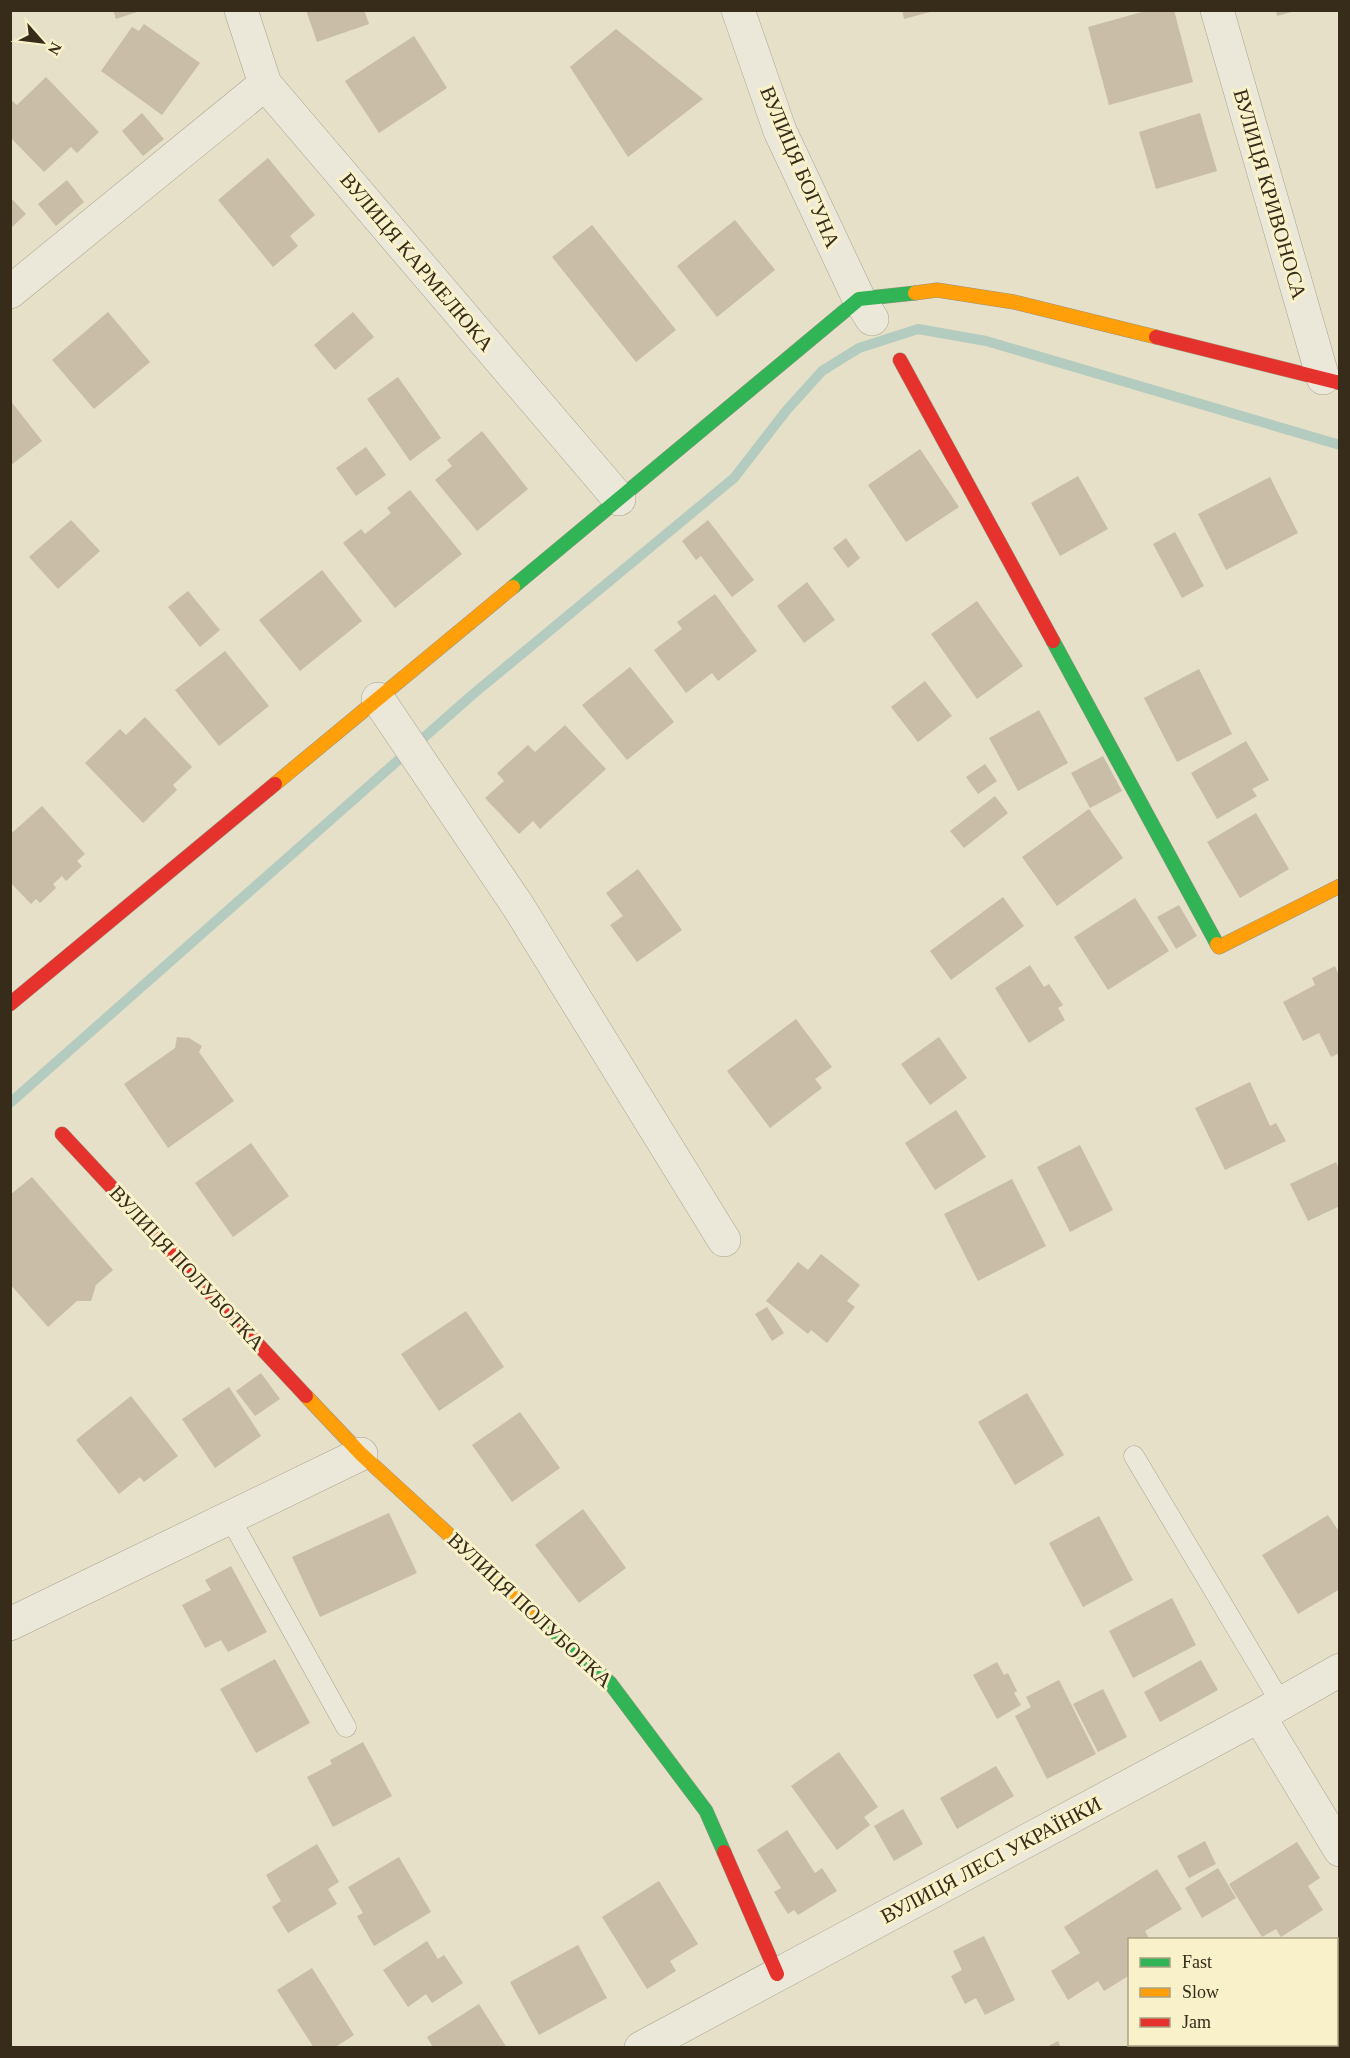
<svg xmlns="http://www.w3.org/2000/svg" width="1350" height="2058" viewBox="0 0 1350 2058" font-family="Georgia,serif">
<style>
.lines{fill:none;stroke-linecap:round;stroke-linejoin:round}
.stream{stroke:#b4cbbf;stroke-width:10}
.building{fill:#c9bda8}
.lane-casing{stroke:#a9a391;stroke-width:21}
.street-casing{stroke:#a9a391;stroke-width:34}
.fast-casing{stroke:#999281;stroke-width:15}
.slow-casing{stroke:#999281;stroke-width:15}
.jam-casing{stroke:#999281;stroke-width:15}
.lane{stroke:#ece8d9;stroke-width:20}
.street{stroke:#ece8d9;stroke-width:33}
.fast{stroke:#30b455;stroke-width:14}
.slow{stroke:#ff9f0a;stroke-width:14}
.jam{stroke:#e5322d;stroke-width:14}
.labels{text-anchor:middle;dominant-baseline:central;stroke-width:6;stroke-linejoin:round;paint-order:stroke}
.street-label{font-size:21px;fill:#372b19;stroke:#f8f1ca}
</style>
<rect width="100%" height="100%" fill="#e5e0c7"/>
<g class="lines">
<path class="stream" d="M10,1103L472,695L734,478L786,411L822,371L859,348L918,329L986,341L1340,445"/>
</g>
<g class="building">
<path d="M113,10H140V11L116,19Z"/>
<path d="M306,10H364L369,24L317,42Z"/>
<path d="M902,10H933L934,11L904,19Z"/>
<path d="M1149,10H1174L1193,82L1109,105L1088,27Z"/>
<path d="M1276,10H1294L1295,11L1277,16Z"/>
<path d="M144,24L200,63L162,115L101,71L132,27L139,31Z"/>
<path d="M616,29L703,99L628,157L570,67Z"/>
<path d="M414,36L447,88L379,133L345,81Z"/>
<path d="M46,77L99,132L77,153L71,147L44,172L10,137V99L17,105Z"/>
<path d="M142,113L164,139L143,156L122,131Z"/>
<path d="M1200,113L1217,171L1156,189L1139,132Z"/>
<path d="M268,158L315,215L290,236L298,246L273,267L218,200Z"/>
<path d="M67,180L84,202L56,226L38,204Z"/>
<path d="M10,197L26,214L10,229Z"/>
<path d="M735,220L775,270L717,317L677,266Z"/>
<path d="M592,225L676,330L636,362L552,257Z"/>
<path d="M108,312L150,362L94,409L52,360Z"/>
<path d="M353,312L374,337L335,370L314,345Z"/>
<path d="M398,377L441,438L410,461L367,399Z"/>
<path d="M10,400L42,441L10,466Z"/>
<path d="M482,431L528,489L477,531L435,480L452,466L447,460Z"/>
<path d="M366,447L386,475L356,496L336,468Z"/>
<path d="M920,449L959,507L906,542L868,485Z"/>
<path d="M1078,476L1108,529L1060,556L1031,503Z"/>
<path d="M1270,477L1298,533L1226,570L1198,514Z"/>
<path d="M410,490L462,554L395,608L343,543L361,529L365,534L391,513L387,508Z"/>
<path d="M71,520L100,551L58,589L29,557Z"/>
<path d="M708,520L754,580L732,597L701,556L696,560L682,541Z"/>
<path d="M1175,532L1204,586L1182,598L1153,544Z"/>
<path d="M846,538L860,558L848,568L833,548Z"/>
<path d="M322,570L362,621L300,671L259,620Z"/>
<path d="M807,582L835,620L804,643L777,606Z"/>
<path d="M188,591L220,630L200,647L168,607Z"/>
<path d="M715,594L757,651L718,681L712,673L686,693L654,650L682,629L677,622Z"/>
<path d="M977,601L1023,666L977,699L931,634Z"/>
<path d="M225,651L269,706L219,746L175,690Z"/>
<path d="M630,667L674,722L627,760L582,705Z"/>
<path d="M1199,669L1232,734L1177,762L1144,698Z"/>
<path d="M925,681L952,716L918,742L891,707Z"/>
<path d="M1039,710L1068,763L1018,791L989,738Z"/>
<path d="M145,717L192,767L173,785L177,790L143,823L85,763L120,729L126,735Z"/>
<path d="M565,725L606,769L540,829L533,821L519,834L485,798L504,781L497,773L528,745L535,752Z"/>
<path d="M1246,741L1269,780L1252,789L1257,796L1217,819L1191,773Z"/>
<path d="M1103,756L1122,791L1090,808L1071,773Z"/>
<path d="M985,764L997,781L978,794L966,777Z"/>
<path d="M995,796L1008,813L964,848L950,831Z"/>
<path d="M42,806L85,854L77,861L82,866L66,881L62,876L53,884L56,888L40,903L36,899L31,904L10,882V830L13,832Z"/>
<path d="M1089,809L1123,858L1057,906L1022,857Z"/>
<path d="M1256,813L1289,869L1240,898L1207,842Z"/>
<path d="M638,869L682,930L637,962L610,925L623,916L606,893Z"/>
<path d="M1003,897L1024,926L951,980L930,951Z"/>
<path d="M1135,898L1169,951L1108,990L1074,937Z"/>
<path d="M1179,905L1197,936L1176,949L1157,917Z"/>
<path d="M1030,965L1044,987L1049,984L1063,1005L1058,1008L1065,1020L1029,1043L995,988Z"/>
<path d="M1335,966L1338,973H1340V1053L1331,1057L1319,1033L1303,1041L1283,1002L1315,985L1312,978Z"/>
<path d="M796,1019L832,1067L815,1079L822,1088L770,1128L727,1071Z"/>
<path d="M177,1037L189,1038L202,1046L199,1052L234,1101L168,1148L124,1084L175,1048Z"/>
<path d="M939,1037L967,1078L930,1105L901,1064Z"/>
<path d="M1250,1082L1270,1126L1276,1123L1286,1141L1225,1170L1195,1108Z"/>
<path d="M956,1110L986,1157L935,1190L905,1143Z"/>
<path d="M251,1143L289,1196L233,1237L195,1183Z"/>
<path d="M1080,1145L1113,1210L1070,1232L1037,1167Z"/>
<path d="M1336,1162L1340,1171V1206L1308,1221L1290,1184Z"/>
<path d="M32,1177L113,1270L96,1285L91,1301H77L48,1327L10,1284V1195Z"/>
<path d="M1012,1179L1046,1246L978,1281L944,1214Z"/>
<path d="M821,1254L860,1285L847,1301L855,1307L827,1343L811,1330L808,1334L766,1301L798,1262L808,1270Z"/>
<path d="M767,1307L784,1333L772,1341L755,1314Z"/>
<path d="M466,1311L504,1367L439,1411L401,1354Z"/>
<path d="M261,1373L280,1399L255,1416L236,1391Z"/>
<path d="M229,1387L261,1436L215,1468L182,1419Z"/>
<path d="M1027,1393L1064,1455L1015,1485L978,1422Z"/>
<path d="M131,1396L178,1456L144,1482L140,1477L119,1494L76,1440Z"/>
<path d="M520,1412L560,1468L512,1502L472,1445Z"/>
<path d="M583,1509L626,1568L579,1603L535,1545Z"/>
<path d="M389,1513L417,1573L320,1617L292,1557Z"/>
<path d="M1328,1515L1340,1533V1589L1298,1614L1262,1555Z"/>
<path d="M1099,1516L1133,1580L1083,1607L1049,1543Z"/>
<path d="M231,1566L267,1632L228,1652L221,1640L205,1648L182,1605L211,1590L205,1580Z"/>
<path d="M1172,1598L1196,1645L1133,1678L1109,1631Z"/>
<path d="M275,1659L310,1723L256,1753L220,1689Z"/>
<path d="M1201,1660L1218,1690L1160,1722L1144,1692Z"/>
<path d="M997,1662L1004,1675L1008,1673L1017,1691L1014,1693L1021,1705L997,1719L973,1675Z"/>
<path d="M1059,1680L1096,1754L1047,1779L1015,1716L1031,1707L1026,1697Z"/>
<path d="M1103,1689L1127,1737L1098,1752L1073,1704Z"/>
<path d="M363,1742L392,1796L333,1827L307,1777L332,1764L330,1760Z"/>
<path d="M839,1752L878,1807L864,1817L870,1825L837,1850L791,1786Z"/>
<path d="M996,1766L1014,1796L957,1829L940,1798Z"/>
<path d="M903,1809L923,1844L894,1861L874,1826Z"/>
<path d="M787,1830L815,1873L822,1868L837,1891L798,1915L794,1910L788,1914L774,1892L781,1888L757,1850Z"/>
<path d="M1205,1841L1216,1864L1189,1878L1177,1856Z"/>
<path d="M1297,1842L1320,1878L1308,1886L1323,1910L1281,1937L1276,1929L1262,1937L1229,1884Z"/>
<path d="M317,1844L339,1882L328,1889L337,1904L288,1933L272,1907L281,1901L266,1875Z"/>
<path d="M399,1857L431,1912L374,1946L357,1916L363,1913L348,1887Z"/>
<path d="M1218,1868L1236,1898L1202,1918L1185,1888Z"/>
<path d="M1157,1869L1182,1909L1145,1931L1150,1940H1130V1975L1104,1991L1098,1981L1068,2000L1051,1971L1080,1953L1064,1927Z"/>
<path d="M659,1881L698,1944L670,1961L676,1971L647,1989L602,1917Z"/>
<path d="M984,1936L1015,2000L985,2015L976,1998L965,2004L951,1976L962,1970L953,1951Z"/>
<path d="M427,1941L438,1959L444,1955L463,1983L432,2003L426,1994L408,2007L383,1970Z"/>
<path d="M1340,1943V1985L1336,1987V1945Z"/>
<path d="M578,1945L607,1998L539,2035L510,1982Z"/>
<path d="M312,1968L354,2035L334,2048H314L277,1990Z"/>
<path d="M479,2004L507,2048H433L427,2037Z"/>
<path d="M1058,2041L1061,2048H1045Z"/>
</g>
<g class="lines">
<defs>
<g id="lane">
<path d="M1134,1456L1281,1703"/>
<path d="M230,1518L346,1727"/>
</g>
<g id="street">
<path d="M241,10L265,84L619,499"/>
<path d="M738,10L780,131L859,299L872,319"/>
<path d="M1217,10L1323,378"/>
<path d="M10,292L265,84"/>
<path d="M378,699L518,906L724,1240"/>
<path d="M10,1624L361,1454"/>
<path d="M1259,1716L1340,1850"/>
<path d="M641,2048L1259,1716L1340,1670"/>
</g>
<g id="fast">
<path d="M513,587L859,299L915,293"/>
<path d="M1053,641L1217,944"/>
<path d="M543,1621L610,1683L706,1811L724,1852"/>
</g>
<g id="slow">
<path d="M915,293L937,290L1014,302L1156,337"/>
<path d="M275,784L513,587"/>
<path d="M1217,944L1219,947L1340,886"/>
<path d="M306,1396L361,1454L543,1621"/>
</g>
<g id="jam">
<path d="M1156,337L1340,383"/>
<path d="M900,360L1053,641"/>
<path d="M10,1004L275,784"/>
<path d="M62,1134L306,1396"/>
<path d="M724,1852L777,1974"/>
</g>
</defs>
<use href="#lane" class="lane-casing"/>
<use href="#street" class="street-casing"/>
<use href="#fast" class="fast-casing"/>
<use href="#slow" class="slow-casing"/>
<use href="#jam" class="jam-casing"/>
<use href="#lane" class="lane"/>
<use href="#street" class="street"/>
<use href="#fast" class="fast"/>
<use href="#slow" class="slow"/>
<use href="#jam" class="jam"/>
</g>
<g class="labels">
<g class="street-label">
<text transform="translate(800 167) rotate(67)">ВУЛИЦЯ БОГУНА</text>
<text transform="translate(1270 194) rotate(74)">ВУЛИЦЯ КРИВОНОСА</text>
<text transform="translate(417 262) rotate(50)">ВУЛИЦЯ КАРМЕЛЮКА</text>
<text transform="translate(187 1268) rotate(47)">ВУЛИЦЯ ПОЛУБОТКА</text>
<text transform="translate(530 1610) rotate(43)">ВУЛИЦЯ ПОЛУБОТКА</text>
<text transform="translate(991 1860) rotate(-28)">ВУЛИЦЯ ЛЕСІ УКРАЇНКИ</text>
</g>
</g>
<rect width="1350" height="2058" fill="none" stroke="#372b19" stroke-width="24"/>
<rect x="1128" y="1938" width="210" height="108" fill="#f8f1ca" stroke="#aba283" stroke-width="1.5"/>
<rect x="1140" y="1958" width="30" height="9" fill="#30b455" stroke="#aba283" stroke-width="1.5"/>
<text x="1182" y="1968" font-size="18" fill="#372b19">Fast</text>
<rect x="1140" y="1988" width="30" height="9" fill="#ff9f0a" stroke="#aba283" stroke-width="1.5"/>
<text x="1182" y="1998" font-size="18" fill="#372b19">Slow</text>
<rect x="1140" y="2018" width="30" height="9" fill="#e5322d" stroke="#aba283" stroke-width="1.5"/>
<text x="1182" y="2028" font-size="18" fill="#372b19">Jam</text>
<g transform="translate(42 42) rotate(118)" stroke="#f8f1ca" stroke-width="4.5" paint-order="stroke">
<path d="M0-4.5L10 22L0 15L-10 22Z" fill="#372b19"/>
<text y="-9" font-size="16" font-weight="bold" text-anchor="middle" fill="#372b19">N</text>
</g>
</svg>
